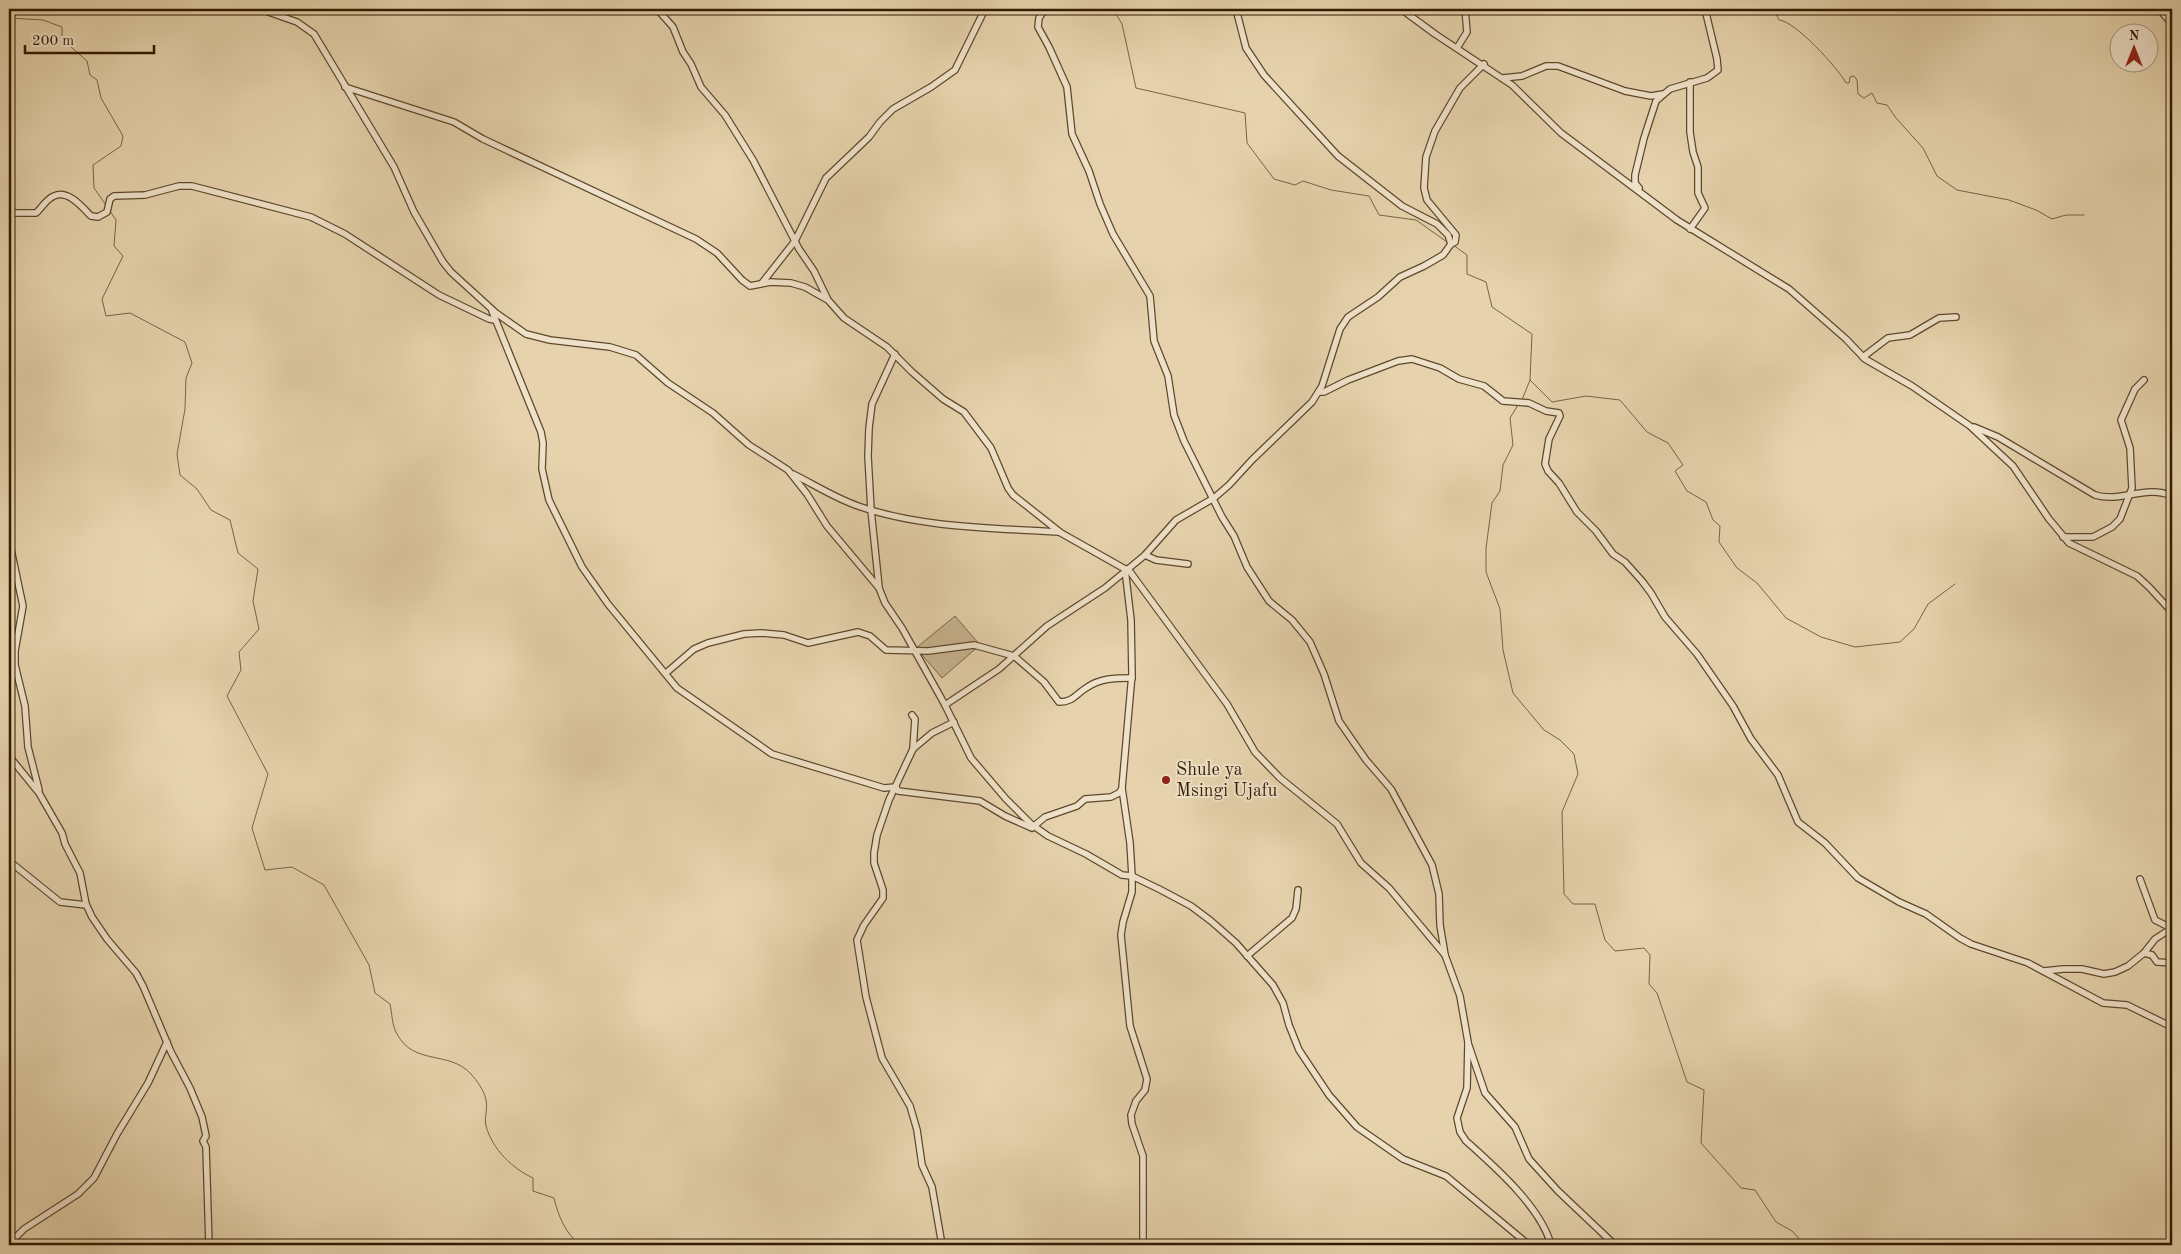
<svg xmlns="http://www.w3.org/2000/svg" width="2181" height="1254" viewBox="0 0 2181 1254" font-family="'Old Standard TT',serif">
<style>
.green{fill:#c7b490;stroke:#7c6748}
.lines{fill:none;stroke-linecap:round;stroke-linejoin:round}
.stream{stroke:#786344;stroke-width:1}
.minor-casing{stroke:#5e482b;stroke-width:8}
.minor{stroke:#efe2ca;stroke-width:5.5}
.poi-dot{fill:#8f2418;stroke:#efe2ca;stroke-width:2}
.labels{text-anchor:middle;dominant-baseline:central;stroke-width:4;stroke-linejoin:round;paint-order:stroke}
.poi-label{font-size:18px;fill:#311a00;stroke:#efe2ca;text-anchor:start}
</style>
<rect width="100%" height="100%" fill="#e6d3ad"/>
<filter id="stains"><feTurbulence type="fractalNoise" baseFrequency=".004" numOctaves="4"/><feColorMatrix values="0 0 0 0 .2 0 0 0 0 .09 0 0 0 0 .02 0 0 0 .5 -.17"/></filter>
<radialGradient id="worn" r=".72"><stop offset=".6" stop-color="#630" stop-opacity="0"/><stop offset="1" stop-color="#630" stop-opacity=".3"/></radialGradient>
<path class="green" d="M955,616L980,645L942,678L916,648Z"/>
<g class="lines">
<g class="stream">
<path d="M1113,9L1122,24L1136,88L1245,113L1247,143L1274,179L1295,185L1303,181L1331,190L1369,196L1379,215L1416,220L1447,242"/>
<path d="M1770,9L1776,14L1779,20C1795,21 1838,68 1846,83H1849L1850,77L1854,76L1857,80L1858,94L1864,98L1872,93L1877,103L1887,105L1896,118L1923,148L1937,176L1957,190L2009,200L2036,210L2052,219L2066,215H2084"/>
<path d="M9,18L43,20L62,27V39L87,61L90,75L97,80L101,98L123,136L121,146L93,165L94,188L106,205"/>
<path d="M110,211L116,220L114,246L123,256L102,299L106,316L130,313L185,342L192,363L186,378L185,409L177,454L180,475L197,489L211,510L230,520L238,553L258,569L253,601L259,629L239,652L241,670L227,696L268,774L252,828L265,870L292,867L324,885L369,965L375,993L390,1004C392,1013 392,1026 397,1034C414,1066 449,1050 471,1074C477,1081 484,1090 486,1100C488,1108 484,1118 486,1126C493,1150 512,1168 533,1178V1191L554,1198C558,1216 566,1234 580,1245"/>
<path d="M1453,245L1467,255V274L1486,282L1492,307L1532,334L1530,380L1552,402L1586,396L1620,400L1647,432L1668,443L1683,465L1675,471L1687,491L1706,502L1713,520L1720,526L1719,542L1737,568L1757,583L1786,618L1821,637L1855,647L1900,642L1914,629L1928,604L1955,584"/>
<path d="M1522,400L1530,380"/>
<path d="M1518,405L1510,418L1513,445L1503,465L1500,491L1492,503L1486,548V572L1500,609L1503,650L1513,693L1544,730L1560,740L1574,754L1578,774L1562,812L1564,894L1573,904H1595L1605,940L1615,951L1644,948L1650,955L1649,984L1657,993L1687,1082L1704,1090L1701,1143L1741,1188L1755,1190L1776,1222L1792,1231L1805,1245"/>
</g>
<defs>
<g id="minor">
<path d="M260,9L297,22L314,34L394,167L414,212L443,262L451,272L496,313L526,334L550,340L610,347L636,355L668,383L713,413L749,445L788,470L807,494L827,526L879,588L885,603L902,628L945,705L971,758L1006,799L1031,824L1048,836L1086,854L1122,875L1132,876L1159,889L1191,906L1211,921L1236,943L1273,985L1283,1003L1289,1025L1299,1050L1329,1095L1357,1127L1403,1159L1446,1176L1529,1245"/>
<path d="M657,9L673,27L683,52L691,64L701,87L725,115L753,160L799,249L814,271L827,298"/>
<path d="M1042,9L1043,12L1039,18L1038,27L1049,47L1067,87L1072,134L1089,171L1100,204L1113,234L1150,296L1154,341L1168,376L1174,415L1184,441L1222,517L1234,536L1247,567L1269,601L1292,620L1310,642L1324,674L1339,721L1366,760L1391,789L1432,865L1439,894L1440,925L1445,955"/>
<path d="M1401,9L1435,34L1512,85L1561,133L1677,220L1789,289L1846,339L1865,359L1912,386L1970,426L2013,466L2049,519L2069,543L2137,576L2149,587L2172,612"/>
<path d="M2159,9L2172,24"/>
<path d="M1457,48L1467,32L1465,9"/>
<path d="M1503,78L1522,76L1546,66H1558L1625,91L1651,96L1663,94"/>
<path d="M1690,82V132L1693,152L1698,167V193L1705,208L1690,229"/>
<path d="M345,87L454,122L483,139L696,239L717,253L742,280L750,286L771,282L791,283L805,287L828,300L844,318L887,347L912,372L943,399L964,412L991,448L1008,488L1013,495L1061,533L1125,569L1131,620L1132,674L1122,788L1130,843L1132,876V892L1123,922L1121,935L1130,1026L1147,1079L1145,1090L1136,1101L1131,1115L1132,1124L1143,1156V1245"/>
<path d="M1639,188L1635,183V175L1644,138L1656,101L1670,89L1707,78L1718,70L1717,59L1705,9"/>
<path d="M9,213H36C42,208 46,199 54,196C68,189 83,208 91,216L98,217L107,212L110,199L114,196L145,195L179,186H192L311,217L345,234L439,295L489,319L495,320"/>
<path d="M1451,244L1455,242L1456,235L1427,200L1424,188L1426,157L1435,131L1460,88L1484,64"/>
<path d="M762,283L795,241L826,178L869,137L880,122L893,109L931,87L955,70L985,9"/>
<path d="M492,311L541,432L543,443L542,469L549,500L582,567L608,604L677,688L772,754L884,788L896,787L898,791L980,801L1005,816L1032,828"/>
<path d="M1863,357L1888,338L1910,335L1939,318L1956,317"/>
<path d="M1319,392H1324L1348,380L1398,361L1412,359L1440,368L1459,379L1484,386L1503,401L1529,403L1546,411L1559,413L1560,416L1549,439L1545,464L1548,471L1559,483L1577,512L1596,531L1613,554L1625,562L1642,581L1651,593L1665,617L1697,654L1733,706L1751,739L1778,775L1798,822L1825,843L1858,878L1899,902L1926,914L1960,938L1971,944L2028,963L2103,1003L2127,1005L2172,1027"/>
<path d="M1974,427L1998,437L2095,495C2121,503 2146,484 2172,496"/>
<path d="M793,474C815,485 835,498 858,506C920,528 994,528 1059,532"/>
<path d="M2063,537H2093L2112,527L2120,519L2132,488L2130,448L2121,420L2135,389L2144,380"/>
<path d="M9,540L23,606L15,651V665L25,706L28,747L39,790"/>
<path d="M1145,555L1156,560L1188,564"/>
<path d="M1128,569L1227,704L1255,752L1280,778L1337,824L1361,863L1389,888L1445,955L1460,996L1468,1042L1467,1088L1457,1118L1460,1132L1466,1141C1495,1167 1541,1207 1551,1245"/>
<path d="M879,587L871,510L868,456L869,428L872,404L895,354"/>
<path d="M666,673L694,649L708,643L744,634L761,633L784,635L808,643L858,632L870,636L886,650L928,651L974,645L1014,656L1044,682L1059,702C1073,702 1075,695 1086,688C1100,678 1115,678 1132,678"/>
<path d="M945,705L999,669L1047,626L1105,588L1145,555L1176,520L1214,498L1229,485L1252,460L1312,402L1322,386L1340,329L1348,317L1378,297L1400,277L1424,266L1443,255L1451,244L1448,235L1437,224L1402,206L1338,156L1264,75L1246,48L1236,9"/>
<path d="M912,715L915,719L913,749"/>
<path d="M9,756L39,793L62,833L65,844L80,873L86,904L92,917L107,939L136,973L143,986L171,1052L190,1088L202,1117L206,1136L203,1141L206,1147L209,1245"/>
<path d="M1034,826L1045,817L1077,806L1085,799L1111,797L1119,793L1122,789"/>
<path d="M9,865H14L60,902L86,905"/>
<path d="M2140,879L2155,920L2171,928"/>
<path d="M2144,953L2152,955L2157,962L2172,963"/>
<path d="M1247,956L1292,918L1296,909L1298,890"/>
<path d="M2044,971L2063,969H2082L2104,974L2115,972L2128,966L2144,953L2155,939L2172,928"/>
<path d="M1468,1043L1485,1093L1515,1127L1529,1159L1558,1191L1615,1245"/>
<path d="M9,1244L24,1229L78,1194L94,1178L117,1134L148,1083L167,1042"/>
<path d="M942,1245L932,1187L922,1165L917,1130L910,1106L882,1058L866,997L857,940L864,925L883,898V890L874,863V853L877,835L889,800L913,749L932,733L954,722"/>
</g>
</defs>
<use href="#minor" class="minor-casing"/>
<use href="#minor" class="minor"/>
</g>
<circle class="poi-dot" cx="1166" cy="780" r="5"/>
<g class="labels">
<g class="poi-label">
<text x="1176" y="770">Shule ya<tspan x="1176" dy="21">Msingi Ujafu</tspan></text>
</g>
</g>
<rect width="2181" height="1254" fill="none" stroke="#e6d3ad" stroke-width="30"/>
<rect x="10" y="10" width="2161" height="1234" fill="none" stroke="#311a00" stroke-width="2.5"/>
<rect x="15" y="15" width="2151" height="1224" fill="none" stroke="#311a00"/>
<g transform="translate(2134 48)"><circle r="24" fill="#efe2ca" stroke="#a39279"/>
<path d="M0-4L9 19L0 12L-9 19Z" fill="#8f2418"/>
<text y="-8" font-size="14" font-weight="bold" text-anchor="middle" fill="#311a00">N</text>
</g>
<path d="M25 45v8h129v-8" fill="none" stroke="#311a00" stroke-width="2.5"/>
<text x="32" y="45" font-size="15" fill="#311a00" stroke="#efe2ca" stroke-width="4" paint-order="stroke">200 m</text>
<rect width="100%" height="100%" filter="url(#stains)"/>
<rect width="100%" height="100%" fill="url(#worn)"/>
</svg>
